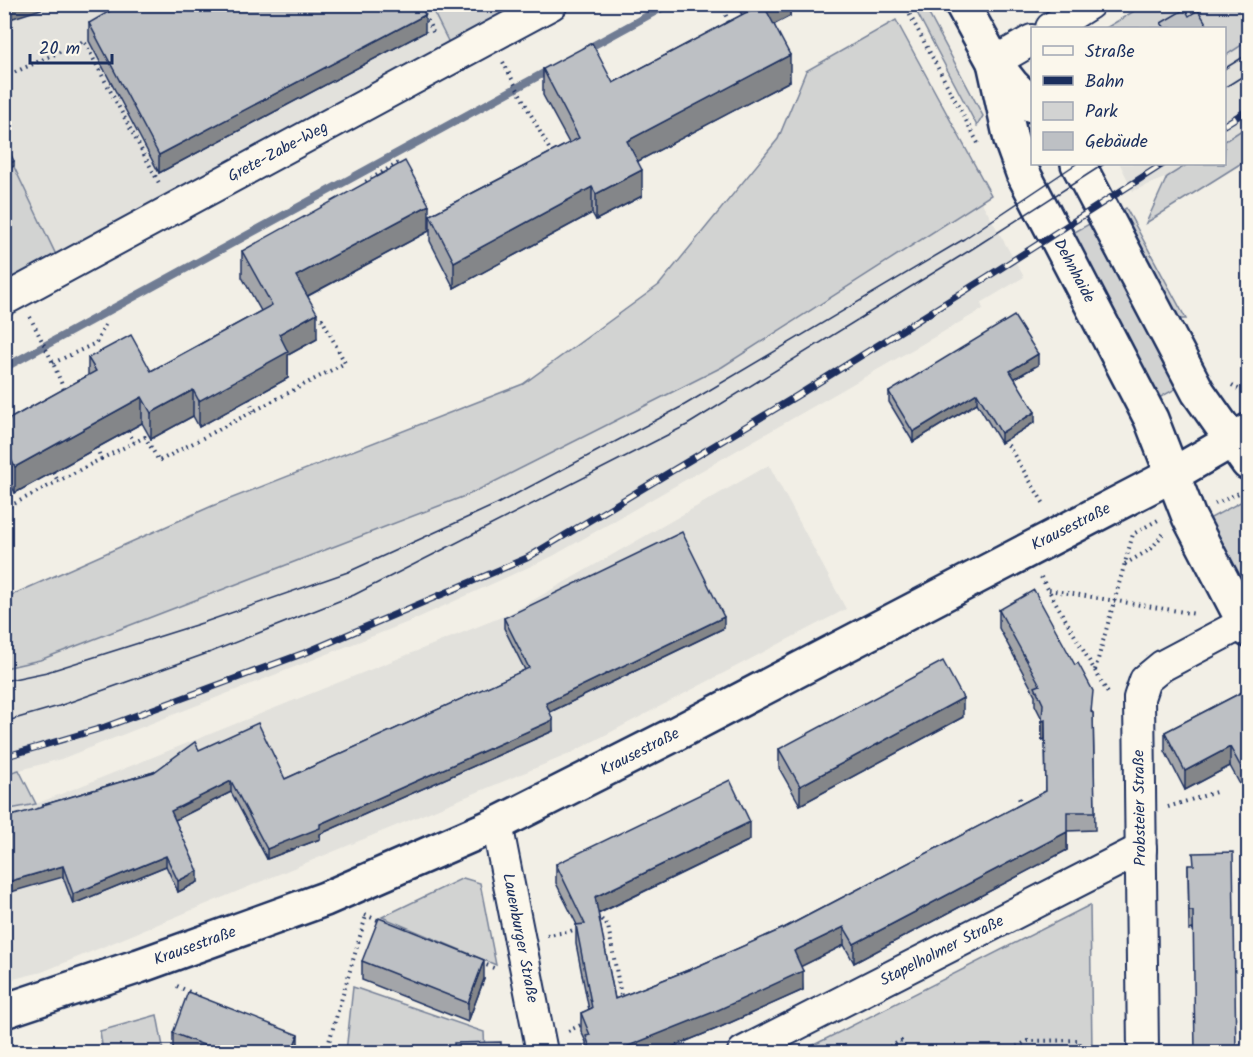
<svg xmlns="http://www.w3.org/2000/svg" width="1253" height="1057" viewBox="0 0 1253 1057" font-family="Kalam,sans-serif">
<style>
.built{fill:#e2e1dc}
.green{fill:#d2d3d2;stroke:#768198;stroke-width:1.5}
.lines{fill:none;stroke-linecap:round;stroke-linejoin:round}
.stream{stroke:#707b93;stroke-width:8}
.minor-casing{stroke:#1b2f5e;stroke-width:34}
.secondary-casing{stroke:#1b2f5e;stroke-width:38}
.path{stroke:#1b2f5e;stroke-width:4;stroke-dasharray:1.5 4.5;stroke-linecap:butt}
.minor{stroke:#fbf7ec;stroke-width:30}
.secondary{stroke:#fbf7ec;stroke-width:33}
.tram{stroke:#1b2f5e;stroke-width:1.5}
.rail-casing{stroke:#1b2f5e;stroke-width:7}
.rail{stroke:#fbf7ec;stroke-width:4.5;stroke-dasharray:14;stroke-linecap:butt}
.wall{fill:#a3a5a9;stroke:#1b2f5e;stroke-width:1.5}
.shaded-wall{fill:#848689;stroke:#1b2f5e;stroke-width:1.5}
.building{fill:#bdc0c4;stroke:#1b2f5e;stroke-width:1.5}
.labels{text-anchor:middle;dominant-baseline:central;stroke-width:5;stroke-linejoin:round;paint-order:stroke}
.street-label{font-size:16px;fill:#1b2f5e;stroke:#fbf7ec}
</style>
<rect width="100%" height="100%" fill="#f2efe6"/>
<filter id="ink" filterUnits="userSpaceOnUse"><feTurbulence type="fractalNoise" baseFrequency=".0167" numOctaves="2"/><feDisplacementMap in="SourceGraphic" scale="12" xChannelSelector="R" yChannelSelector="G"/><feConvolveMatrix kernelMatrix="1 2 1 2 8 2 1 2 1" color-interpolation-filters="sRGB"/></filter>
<g filter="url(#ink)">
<g class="built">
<path d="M5,5H520L5,286Z"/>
<path d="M1248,41V126L1225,141V56Z"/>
<path d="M1120,164H1188L1167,177L1133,191Z"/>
<path d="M981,201L1024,277L981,303L983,309L553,556L411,621L61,759L5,774V668L40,660L470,494L722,367Z"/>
<path d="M769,465L846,609L567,755L42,972L5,981V812L36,804L509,614Z"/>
</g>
<g class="green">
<path d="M430,5H520L450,45Z"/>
<path d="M913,5H924L983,116L977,126Z"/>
<path d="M1144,5H1248V41L1225,56L1224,28H1106Z"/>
<path d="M896,20L991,195L722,367L470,494L40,660L5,668V598L212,506L523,384L659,285L778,139L806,71Z"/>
<path d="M1248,126V159L1146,223L1167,177L1188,164H1224L1225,141Z"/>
<path d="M4,146L57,257L4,283Z"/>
<path d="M1126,208L1186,319H1178L1121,211Z"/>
<path d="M1091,223L1179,387L1159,398L1071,234Z"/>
<path d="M1248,498V598L1207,520Z"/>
<path d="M19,770L36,804L5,810V774Z"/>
<path d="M463,878L480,883L496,965L382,917Z"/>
<path d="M1090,905L1092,1052H800Z"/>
<path d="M353,987L484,1032L485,1052H346Z"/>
<path d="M157,1015L164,1052H103L100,1031Z"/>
</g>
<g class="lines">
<g class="stream">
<path d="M585,50L669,4"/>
<path d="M4,368L553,68"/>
</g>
<defs>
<g id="minor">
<path d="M1051,28L1089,4"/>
<path d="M994,62L1032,40"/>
<path d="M4,300L552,4"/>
<path d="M497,824L542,1052"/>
<path d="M743,1052L1141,849"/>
<path d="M1143,1052L1139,698L1145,680L1162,666L1245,622"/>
</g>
<g id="secondary">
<path d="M962,4L994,62L1012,85L1032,105"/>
<path d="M994,62L1011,140L1023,173L1151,419L1189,517L1248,630"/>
<path d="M1078,164L1198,392L1248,463"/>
<path d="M4,1011L139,966L325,899L497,824L677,733L1172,475L1248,431"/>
</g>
</defs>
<use href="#minor" class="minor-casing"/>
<use href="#secondary" class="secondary-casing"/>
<g class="path">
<path d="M419,4L435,36"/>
<path d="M721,4L730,25"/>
<path d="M904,4L980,147"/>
<path d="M1022,4L1026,12"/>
<path d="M503,62L553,156"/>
<path d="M4,77L84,41L159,183"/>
<path d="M363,187L365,182L402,161"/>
<path d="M30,317L53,363L65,392"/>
<path d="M53,363L96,343L105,325"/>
<path d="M1232,385L1248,395"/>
<path d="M249,399L254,411"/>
<path d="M128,431L134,442"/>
<path d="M1008,445L1044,504"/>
<path d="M101,459L145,437L159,461L345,363L322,319L314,320"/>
<path d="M53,472L58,481"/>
<path d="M1215,504L1241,492"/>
<path d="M4,509L101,459L97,448"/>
<path d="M1125,564L1151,549L1163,534"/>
<path d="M1041,577L1109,695"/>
<path d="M1049,590L1196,614"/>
<path d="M1095,670L1133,534L1158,520"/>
<path d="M1019,798L1023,807"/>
<path d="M1168,807L1216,792"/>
<path d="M365,915L380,921"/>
<path d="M596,921L601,919L608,926L622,1001"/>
<path d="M547,935L568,932L581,927"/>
<path d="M481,963L496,969"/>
<path d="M177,986L200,997"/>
<path d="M568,1031L585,1023"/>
<path d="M294,1046L307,1052"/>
<path d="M326,1052L366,916"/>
<path d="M879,1052L901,1041L907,1052"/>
<path d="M1006,1052L1028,1041L1079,1040L1081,1052"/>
</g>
<use href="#minor" class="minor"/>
<use href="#secondary" class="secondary"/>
<g class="tram">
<path d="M1224,69L1248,54"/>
<path d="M1224,88L1248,73"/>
<path d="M4,681L47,672L202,623L348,572L497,504L681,407L964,239L1076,164"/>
<path d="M4,722L59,706L211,652L354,595L687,425L972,249L1104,164"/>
</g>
<defs>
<g id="rail">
<path d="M1224,125L1248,110"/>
<path d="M4,757L105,727L307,652L527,558L795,397L987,277L1163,164"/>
</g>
</defs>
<use href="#rail" class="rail-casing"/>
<use href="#rail" class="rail"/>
</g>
<g class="wall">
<path d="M736,4H790V16L774,24L790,81L638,161L642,196L596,220L592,213L454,288L430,241V215L569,143L543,95V69L613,83L742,15Z"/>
<path d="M89,23L425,32L159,173L89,41Z"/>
<path d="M429,231L308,296L317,339L288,355V378L199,427L193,416L151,439L142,423L15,493L11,485L4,489V422L88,376V358L151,371L261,311L242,277V251Z"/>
<path d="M1038,365L1015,378L1035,422L1001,443L977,403L913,442L889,402V392Z"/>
<path d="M999,610L1093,713L1095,830L1067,831V850L854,963L844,945L801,966L803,990L716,1029L657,1053H586V1042L581,1031V1013L589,1010L576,944V925H577L556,883V864L750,840L598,914L615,999L696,967L784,928L1046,791L1045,739L1042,740V719L1035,705V695L999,628Z"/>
<path d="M504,618L724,628L550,712L553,731L320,834V839L267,859L231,792L175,820L198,882L178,892L166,866L73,904L63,877L43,805L154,772L199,750L285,779L525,670L504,628Z"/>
<path d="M1248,689V799L1230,766L1185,790L1165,751V732Z"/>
<path d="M963,717L800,805L779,768V749Z"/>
<path d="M1188,865L1236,1053L1193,929L1189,930Z"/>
<path d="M362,961L484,979L468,1022L362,980Z"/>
<path d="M173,1033L298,1053H175L173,1052Z"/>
</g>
<g class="shaded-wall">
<path d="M4,4H57L4,21Z"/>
<path d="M753,4H790V16L753,36Z"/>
<path d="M425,15V32L159,173V155Z"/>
<path d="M790,55V81L627,167V141Z"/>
<path d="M14,161V166L4,171V165Z"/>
<path d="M642,170V196L596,220V194Z"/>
<path d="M592,187V213L454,288V262Z"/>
<path d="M429,205V231L296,302V276Z"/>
<path d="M317,313V339L288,355V378L199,427V401L279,334Z"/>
<path d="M1038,354V365L1010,381V371Z"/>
<path d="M193,390V416L151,439V413Z"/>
<path d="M977,393V403L913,442V432Z"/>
<path d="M142,397V423L15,493V467Z"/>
<path d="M1035,412V422L1001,443V433Z"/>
<path d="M11,459V485L4,489V463Z"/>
<path d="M724,617V628L546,714V703Z"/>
<path d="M963,698V717L800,805V786Z"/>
<path d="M553,720V731L320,834V839L267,859V849L320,824Z"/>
<path d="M1045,720V739L1042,740V721Z"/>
<path d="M1230,747V766L1185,790V771Z"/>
<path d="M231,781V792L171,822V811Z"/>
<path d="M750,822V840L595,915V897Z"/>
<path d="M1067,832V850L854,963V944Z"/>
<path d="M166,856V866L73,904V894Z"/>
<path d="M63,866V877L4,894V883Z"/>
<path d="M198,871V882L178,892V881Z"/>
<path d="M844,927V945L794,970V951Z"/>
<path d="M484,960V979L468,1022V1003Z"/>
<path d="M803,971V990L716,1029L657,1053H611Z"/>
<path d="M298,1035V1053H291Z"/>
</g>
<g class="building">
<path d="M122,4H420L425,15L159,155L89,23Z"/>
<path d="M762,4H763L790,55L627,141L642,170L596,194L592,187L454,262L430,215L579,138L543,69L592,43L613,83Z"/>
<path d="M1185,9L1189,16L1198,10L1209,28H1165L1161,23Z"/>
<path d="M4,141L14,161L4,165Z"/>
<path d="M405,161L429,205L296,276L317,313L279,334L288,352L199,401L193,390L151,413L142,397L15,467L11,459L4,463V422L96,371L88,358L131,335L151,371L272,305L242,251Z"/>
<path d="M1014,316L1038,354L1010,371L1035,412L1001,433L977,393L913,432L889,392Z"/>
<path d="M682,532L724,617L546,703L553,720L320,824V828L267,849L231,781L171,811L198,871L178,881L166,856L73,894L63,866L4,883V818L43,807V805L154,772L195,742L199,750L258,723L285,779L529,668L504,618Z"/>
<path d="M1034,590L1075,665L1078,663L1093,691L1091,712L1093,713L1095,812H1067V832L854,944L844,927L794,951L803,971L716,1011L611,1053H592L586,1036L590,1035L581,1013L592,1008L576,925L585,924L556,864L730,780L750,822L595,897L615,999L696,967L784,928L1046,791L1045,720L1042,721L1043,704L1035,687L1040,685L999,610Z"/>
<path d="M943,661L963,698L800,786L779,749Z"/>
<path d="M1248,689V780L1230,747L1185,771L1165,732Z"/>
<path d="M1233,852L1236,1053H1195L1193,911H1189L1188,865H1194L1193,853Z"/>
<path d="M379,918L484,960L468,1003L362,961Z"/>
<path d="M188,992L298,1035L291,1053H224L173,1033Z"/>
<path d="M501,1042V1053H454V1043Z"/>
</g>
</g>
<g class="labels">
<g class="street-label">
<text transform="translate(278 152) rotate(-28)">Grete-Zabe-Weg</text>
<text transform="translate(1074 271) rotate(62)">Dehnhaide</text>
<text transform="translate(1071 527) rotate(-27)">Krausestraße</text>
<text transform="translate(640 752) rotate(-27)">Krausestraße</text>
<text transform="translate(1140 808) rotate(-91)">Probsteier Straße</text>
<text transform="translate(520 938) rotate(79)">Lauenburger Straße</text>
<text transform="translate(195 946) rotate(-20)">Krausestraße</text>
<text transform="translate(942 951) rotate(-27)">Stapelholmer Straße</text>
</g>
</g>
<rect width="1253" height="1057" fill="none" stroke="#fbf7ec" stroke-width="24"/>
<rect x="12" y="12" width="1229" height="1033" fill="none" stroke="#1b2f5e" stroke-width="2" filter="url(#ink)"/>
<rect x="1031" y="27" width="195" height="138" fill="#fbf7ec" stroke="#a1a7b3" stroke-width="1.5"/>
<rect x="1043" y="46" width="30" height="9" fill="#fbf7ec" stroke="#a1a7b3" stroke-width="1.5"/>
<text x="1085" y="57" font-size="18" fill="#1b2f5e">Straße</text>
<rect x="1043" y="76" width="30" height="9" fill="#1b2f5e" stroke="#a1a7b3" stroke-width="1.5"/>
<text x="1085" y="87" font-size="18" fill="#1b2f5e">Bahn</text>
<rect x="1043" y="102" width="30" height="18" fill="#d2d3d2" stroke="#a1a7b3" stroke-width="1.5"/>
<text x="1085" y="117" font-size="18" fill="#1b2f5e">Park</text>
<rect x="1043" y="132" width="30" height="18" fill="#bdc0c4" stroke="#a1a7b3" stroke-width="1.5"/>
<text x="1085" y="147" font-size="18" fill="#1b2f5e">Gebäude</text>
<path d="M30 54v9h82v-9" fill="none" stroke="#1b2f5e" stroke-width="3"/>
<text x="39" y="54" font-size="18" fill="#1b2f5e" stroke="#fbf7ec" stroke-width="4.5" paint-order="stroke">20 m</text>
</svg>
